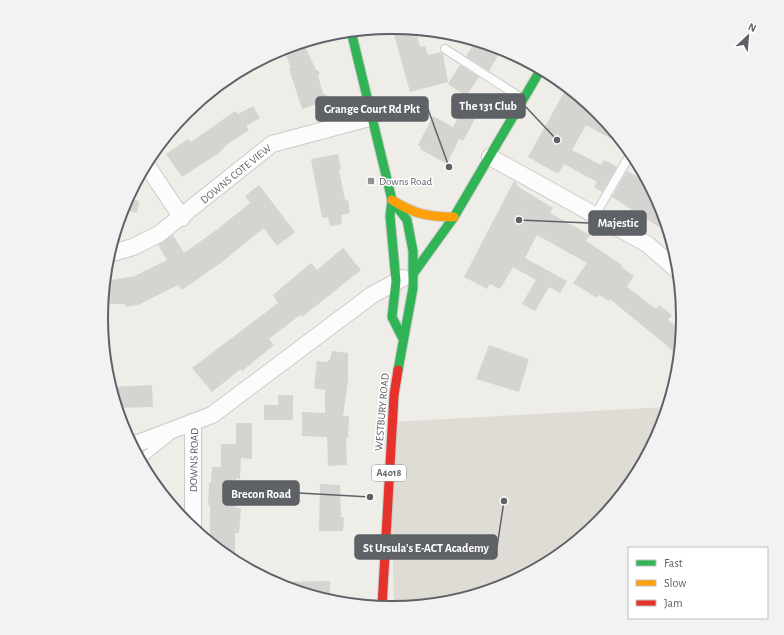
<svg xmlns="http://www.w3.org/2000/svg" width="784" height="635" viewBox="0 0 784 635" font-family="'Alegreya Sans',sans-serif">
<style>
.education{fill:#dfdcd6}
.building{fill:#d5d4d1}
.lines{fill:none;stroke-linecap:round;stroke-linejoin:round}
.lane-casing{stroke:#cbcbcb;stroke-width:10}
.street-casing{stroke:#cbcbcb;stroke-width:18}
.fast-casing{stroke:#cbcbca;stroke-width:11}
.slow-casing{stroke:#cbcbca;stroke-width:11}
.jam-casing{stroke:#cbcbca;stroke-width:11}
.lane{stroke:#fcfcfc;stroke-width:8}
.street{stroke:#fcfcfc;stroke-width:16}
.fast{stroke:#30b455;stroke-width:9}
.slow{stroke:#ff9f0a;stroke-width:9}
.jam{stroke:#e5322d;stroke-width:9}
.poi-dot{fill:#909394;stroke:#fff;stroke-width:1.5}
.labels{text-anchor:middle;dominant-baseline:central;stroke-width:3;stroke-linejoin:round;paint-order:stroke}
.shield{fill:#fff;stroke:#8e9195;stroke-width:1}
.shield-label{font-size:10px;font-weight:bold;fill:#5e6267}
.street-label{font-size:11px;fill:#5e6267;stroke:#fff}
.poi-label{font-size:11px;fill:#5e6267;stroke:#fff;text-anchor:start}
.rim{fill:none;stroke:#5e6267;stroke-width:2}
.leader{fill:none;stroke:#5e6267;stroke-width:1.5}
.callout-dot{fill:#5e6267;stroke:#fff;stroke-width:1.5}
.callout{fill:#5e6267;stroke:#5e6267;stroke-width:1.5}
.callout-label{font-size:12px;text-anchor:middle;font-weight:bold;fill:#fff}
</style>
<rect width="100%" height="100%" fill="#eeede8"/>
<path class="education" d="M667,407L660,429L633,479L597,523L553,559L503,586L448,602L394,608L390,422Z"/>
<g class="building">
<path d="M392,27L412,29L414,37L417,36L420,47L425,46L428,55L441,52L443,54L448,82L410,92Z"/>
<path d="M476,41L502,49L489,71L466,56Z"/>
<path d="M303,42L316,70L320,72L318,76L323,93L333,99L302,109L289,69L291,68L283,48Z"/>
<path d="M460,65L479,77L466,96L448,84Z"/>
<path d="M567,87L595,110L592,114L605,121L626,147L586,125L572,150L601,165L604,160L617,167L602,192L594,187L597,182L564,164L558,174L528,157Z"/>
<path d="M466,104L479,111L463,141L459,139L447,164L420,149L421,147L418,145L433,116L453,127Z"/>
<path d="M253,106L260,118L246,126L249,130L225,146L219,153L182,177L166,154L188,139L191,142L235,111L238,114Z"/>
<path d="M338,154L341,169L339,170L345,200H348L350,213L341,215L342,224L330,226L328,217L322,218L311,159Z"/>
<path d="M627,171L647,182L660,207L664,217L659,227L612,197Z"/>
<path d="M514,181L520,188L553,208L550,213L590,235L586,241L622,265L621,267L634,276L627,287L656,309L659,305L672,315L668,320L681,330L679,356L610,299L609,301L599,295L597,298L573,283L587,263L537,235L525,258L567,281L560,293L549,287L535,311L522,304L536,280L513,267L500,289L490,284L487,289L464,277Z"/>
<path d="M259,185L295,232L277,246L264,228L222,262L182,290L178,285L138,305L126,307L125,304H103L105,281L135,276L167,260L158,245L173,235L184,253L215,231L250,203L245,196Z"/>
<path d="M128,199L139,201L137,213L122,210Z"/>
<path d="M343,248L361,270L302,317L300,315L269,339L274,345L242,371L241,369L212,392L192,368L278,303L273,295L311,263L317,270Z"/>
<path d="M489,345L529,359L519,392L476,379Z"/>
<path d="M332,351L348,353V380L343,416H349L348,438H346L347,465L328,466L327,437L302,436V412L325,413V390L314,388L317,361L328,362V360H330Z"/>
<path d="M152,385L153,407L117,408L111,387Z"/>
<path d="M278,395H293V420H264V405H278Z"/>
<path d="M236,423H252V459L241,458L240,479L236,478V508H241L239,533H235V562L210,542V505H208L209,482L211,483L212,467H221V444H236Z"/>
<path d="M320,484L340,485L341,517H344L343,531H319Z"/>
<path d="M330,581V601L278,584V582Z"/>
</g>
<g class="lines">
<defs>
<g id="lane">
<path d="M445,49L523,99"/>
<path d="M595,215L631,153"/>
<path d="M140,460L169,437"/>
</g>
<g id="street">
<path d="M490,157L647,244L678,271"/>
<path d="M146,164L182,218"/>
<path d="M109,254L133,247L159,234L272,144L373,117"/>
<path d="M133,445L212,415L372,295L403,278"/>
<path d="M193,528V422"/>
</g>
<g id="fast">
<path d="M351,31L392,200L390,216L396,281L392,317L402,337"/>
<path d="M392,200L407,220L413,251V288L398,370"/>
<path d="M413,274L454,217L541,69"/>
</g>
<path id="slow" d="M392,200C414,214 428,217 454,217"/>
<path id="jam" d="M382,607L394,395L398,370"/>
</defs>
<use href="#lane" class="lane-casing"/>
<use href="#street" class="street-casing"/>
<use href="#fast" class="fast-casing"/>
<use href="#slow" class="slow-casing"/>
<use href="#jam" class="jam-casing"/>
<use href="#lane" class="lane"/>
<use href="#street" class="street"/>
<use href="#fast" class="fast"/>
<use href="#slow" class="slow"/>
<use href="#jam" class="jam"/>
</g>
<rect class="poi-dot" x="367" y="177" width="8" height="8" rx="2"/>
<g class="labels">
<rect class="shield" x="372" y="465" width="34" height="16" rx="3"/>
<g class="shield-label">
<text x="389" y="473">A4018</text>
</g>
<g class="street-label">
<text transform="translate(236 174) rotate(-39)">DOWNS COTE VIEW</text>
<text transform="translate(382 412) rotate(-85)">WESTBURY ROAD</text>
<text transform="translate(194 460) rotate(-89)">DOWNS ROAD</text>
</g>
<g class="poi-label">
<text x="379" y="181">Downs Road</text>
</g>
</g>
<path d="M0 0H784V635H0ZM391 34H393A283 283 0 0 1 676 317V318A283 283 0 0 1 393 601H391A283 283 0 0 1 108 318V317A283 283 0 0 1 391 34Z" fill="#f2f2f3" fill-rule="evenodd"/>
<path class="rim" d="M391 34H393A283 283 0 0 1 676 317V318A283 283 0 0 1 393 601H391A283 283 0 0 1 108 318V317A283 283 0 0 1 391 34Z"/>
<path class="leader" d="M557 140L525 106M449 167L428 109M519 220L589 223M370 497L299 493M504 501L497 547"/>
<g class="callout-dot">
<circle cx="557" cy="140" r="4"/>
<circle cx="449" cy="167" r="4"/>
<circle cx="519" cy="220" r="4"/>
<circle cx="370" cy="497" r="4"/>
<circle cx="504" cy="501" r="4"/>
</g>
<g class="callout">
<rect x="452" y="94" width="73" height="24" rx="4"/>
<rect x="316" y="97" width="112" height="24" rx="4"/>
<rect x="589" y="211" width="57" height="24" rx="4"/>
<rect x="223" y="481" width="76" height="24" rx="4"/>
<rect x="355" y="535" width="142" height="24" rx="4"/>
</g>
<g class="callout-label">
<text x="488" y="110">The 131 Club</text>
<text x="372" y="113">Grange Court Rd Pkt</text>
<text x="618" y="227">Majestic</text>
<text x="261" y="498">Brecon Road</text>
<text x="426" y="552">St Ursula's E-ACT Academy</text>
</g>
<rect x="628" y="547" width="140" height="72" fill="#ffffff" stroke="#bfc0c2"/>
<rect x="636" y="560" width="20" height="6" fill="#30b455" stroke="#bfc0c2"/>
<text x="664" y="567" font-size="12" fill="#5e6267">Fast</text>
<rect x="636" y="580" width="20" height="6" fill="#ff9f0a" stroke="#bfc0c2"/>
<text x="664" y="587" font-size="12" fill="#5e6267">Slow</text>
<rect x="636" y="600" width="20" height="6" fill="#e5322d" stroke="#bfc0c2"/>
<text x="664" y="607" font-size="12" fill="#5e6267">Jam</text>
<g transform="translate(748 36) rotate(26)" stroke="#ffffff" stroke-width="3" paint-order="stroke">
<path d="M0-3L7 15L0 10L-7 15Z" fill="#5e6267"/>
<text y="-6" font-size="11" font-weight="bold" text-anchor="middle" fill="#5e6267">N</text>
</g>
</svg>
